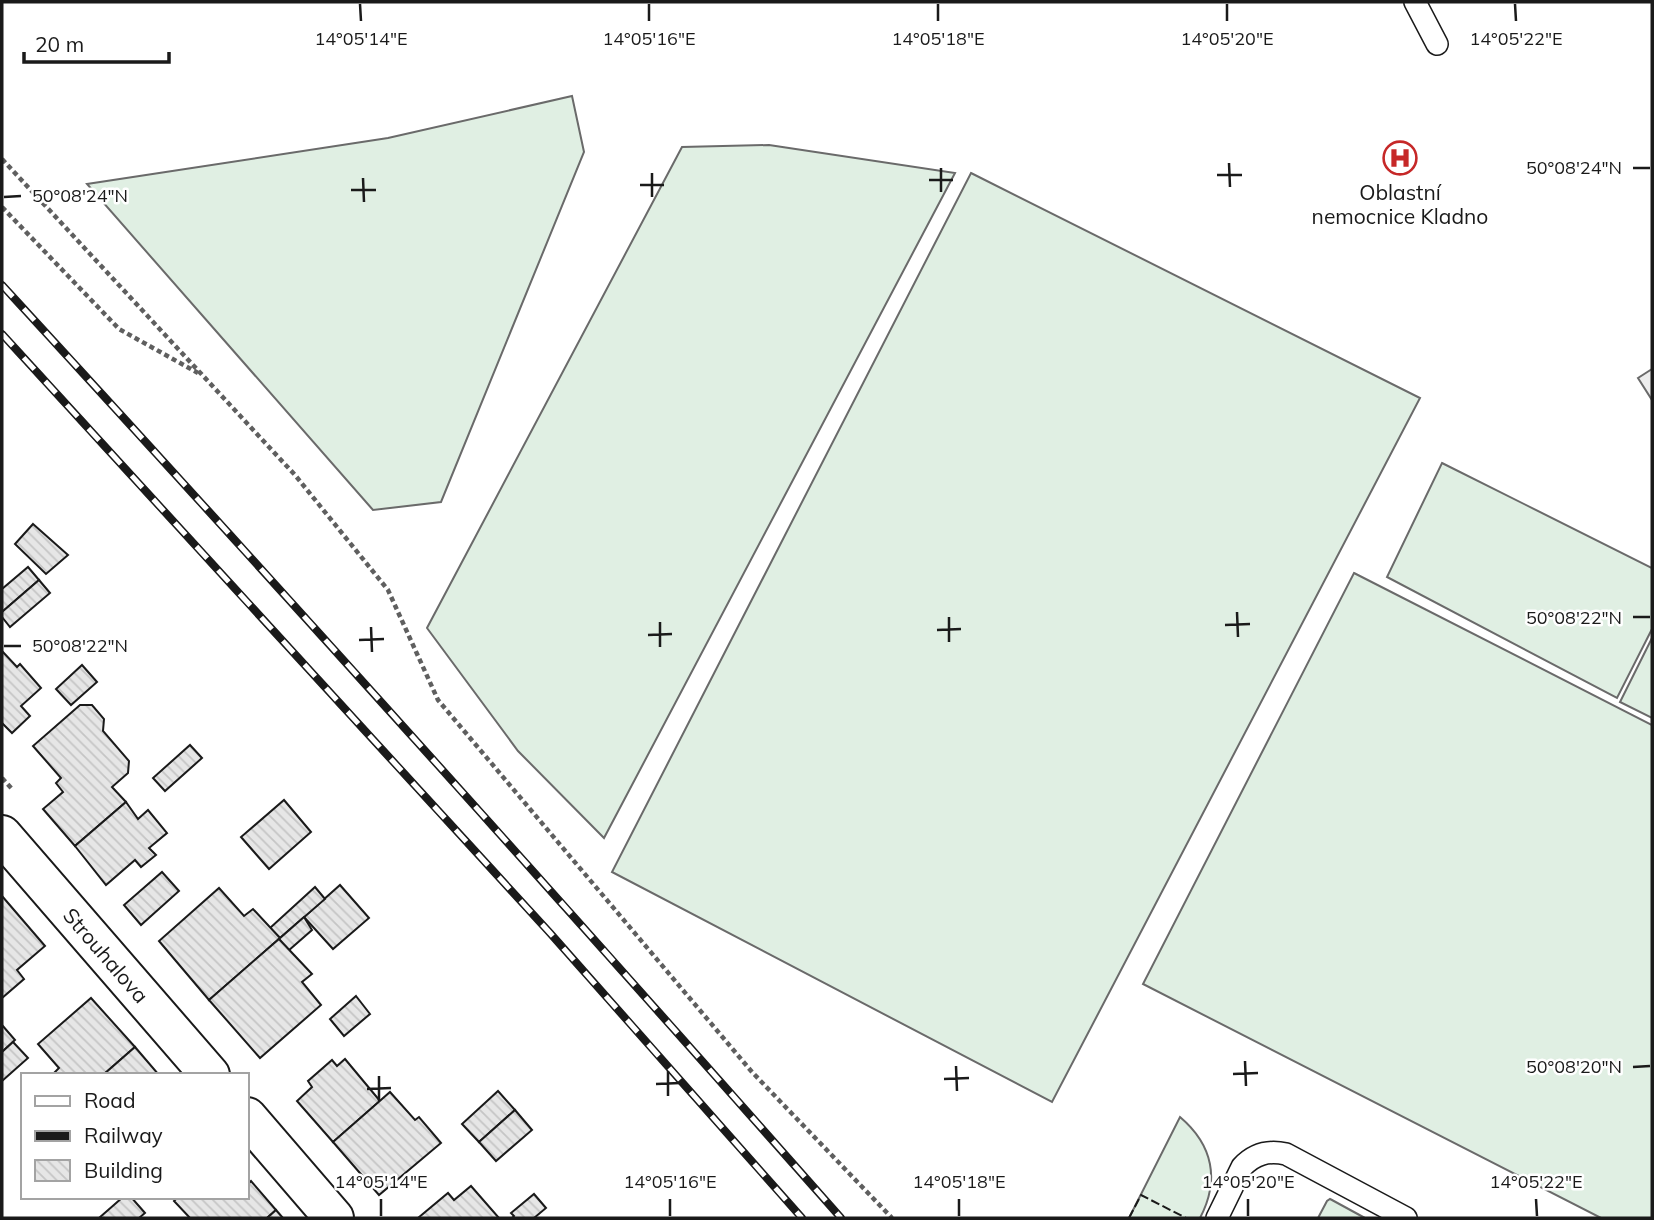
<svg xmlns="http://www.w3.org/2000/svg" width="1654" height="1220" viewBox="0 0 1654 1220" font-family="Mulish,sans-serif">
<style>
.grass{fill:#e0efe3;stroke:#6a6a6a;stroke-width:2}
.parking{fill:#ededed;stroke:#6a6a6a;stroke-width:2}
.building{fill:url(#building-back-hatch);stroke:#1a1a1a;stroke-width:2}
.lines{fill:none;stroke-linecap:round;stroke-linejoin:round}
.lane-casing{stroke:#1a1a1a;stroke-width:24}
.street-casing{stroke:#1a1a1a;stroke-width:42}
.path{stroke:#5f5f5f;stroke-width:4.5;stroke-dasharray:5 3.5;stroke-linecap:butt}
.lane{stroke:#fff;stroke-width:21}
.street{stroke:#fff;stroke-width:38}
.rail-casing{stroke:#1a1a1a;stroke-width:8}
.rail{stroke:#fff;stroke-width:5;stroke-dasharray:16;stroke-linecap:butt}
.fence{stroke:#1a1a1a;stroke-width:2;stroke-dasharray:9 3.5;stroke-linecap:butt}
.ticks{fill:none;stroke:#1a1a1a;stroke-width:2.5}
.labels{text-anchor:middle;dominant-baseline:central;stroke-width:5;stroke-linejoin:round;paint-order:stroke}
.poi-label{font-size:21px;fill:#1a1a1a;stroke:#fff}
.street-label{font-size:21px;fill:#1a1a1a;stroke:#fff}
.ticks-label{font-size:18px;text-anchor:middle;fill:#1a1a1a;stroke:#fff;stroke-width:5;stroke-linejoin:round;paint-order:stroke}
</style>
<defs>
<pattern id="building-back-hatch" width="6" height="6" patternUnits="userSpaceOnUse" patternTransform="scale(1.75)"><rect width="6" height="6" fill="#e6e6e6"/><path d="M-1 5l2 2M0 0l6 6M5-1l2 2" fill="none" stroke="#c5c5c5"/></pattern>
</defs>
<rect width="100%" height="100%" fill="#fff"/>
<g class="grass">
<path d="M572,96L584,152L441,502L373,510L87,184L388,138Z"/>
<path d="M769,145L955,173L604,838L518,751L427,628L682,147Z"/>
<path d="M971,173L1420,398L1052,1102L612,872Z"/>
<path d="M1442,463L1652,568V629L1617,698L1387,577Z"/>
<path d="M1354,573L1652,725V1218H1601L1143,984Z"/>
<path d="M1652,638V718L1620,702Z"/>
<path d="M1180,1117C1213,1145 1220,1180 1200,1218H1129Z"/>
<path d="M1330,1199L1332,1200L1365,1218H1318L1327,1201Z"/>
</g>
<path class="parking" d="M1652,369V400L1638,378Z"/>
<g class="building">
<path d="M33,524L68,555L46,574L15,544Z"/>
<path d="M28,567L39,580L2,612V589Z"/>
<path d="M39,580L50,593L10,627L2,617V612Z"/>
<path d="M2,651L17,667L20,664L41,688L21,706L30,716L12,733L2,723Z"/>
<path d="M82,665L97,682L71,705L56,689Z"/>
<path d="M80,705H92L104,719L103,731L129,761L128,773L112,787L126,802L75,846L43,809L63,792L56,783L61,778L33,746Z"/>
<path d="M190,745L202,758L165,791L153,778Z"/>
<path d="M284,800L311,832L269,869L241,837Z"/>
<path d="M126,802L138,819L148,810L167,833L149,848L156,855L141,867L135,860L106,885L75,846Z"/>
<path d="M162,872L179,891L141,925L124,905Z"/>
<path d="M340,885L369,918L333,949L304,917Z"/>
<path d="M315,887L325,899L280,938L270,928Z"/>
<path d="M219,888L244,916L253,909L280,938L209,1000L159,941Z"/>
<path d="M2,896L45,946L17,970L24,979L2,998Z"/>
<path d="M304,917L312,930L288,951L279,939Z"/>
<path d="M279,939L312,974L302,982L321,1005L260,1058L209,1000Z"/>
<path d="M356,996L370,1014L344,1036L330,1019Z"/>
<path d="M91,998L135,1047L103,1075H52L59,1068L38,1044Z"/>
<path d="M2,1025L15,1040L2,1052Z"/>
<path d="M13,1042L28,1058L2,1081V1052Z"/>
<path d="M135,1047L159,1075H103Z"/>
<path d="M345,1059L380,1101L333,1142L297,1101L312,1087L308,1081L332,1060L337,1066Z"/>
<path d="M498,1091L515,1110L479,1142L462,1124Z"/>
<path d="M390,1092L415,1120L419,1117L441,1143L379,1195L333,1142Z"/>
<path d="M515,1110L532,1130L496,1161L479,1142Z"/>
<path d="M247,1181L249,1183L251,1181L276,1210L267,1218H190L174,1201L178,1197H247Z"/>
<path d="M471,1186L499,1218H418L448,1193L454,1200Z"/>
<path d="M534,1194L546,1208L534,1218H512L514,1216L511,1213Z"/>
<path d="M123,1197H131L145,1213L139,1218H99Z"/>
<path d="M276,1210L283,1218H267Z"/>
</g>
<g class="lines">
<defs>
<g id="lane">
<path d="M1415,2L1437,44"/>
<path d="M1217,1218L1242,1167C1254,1154 1268,1150 1286,1154L1406,1218"/>
</g>
<g id="street">
<path id="s1" d="M2,835L210,1075"/>
<path d="M247,1117L334,1218"/>
</g>
</defs>
<use href="#lane" class="lane-casing"/>
<use href="#street" class="street-casing"/>
<g class="path">
<path d="M2,159L295,475L388,590L438,700L752,1072L892,1218"/>
<path d="M2,207L119,329L198,373"/>
<path d="M2,778L13,790"/>
</g>
<use href="#lane" class="lane"/>
<use href="#street" class="street"/>
<defs>
<g id="rail">
<path d="M2,285C285,593 564,904 841,1218"/>
<path d="M2,334L550,933L802,1218"/>
</g>
</defs>
<use href="#rail" class="rail-casing"/>
<use href="#rail" class="rail"/>
<path class="fence" d="M1129,1218L1141,1195L1186,1218"/>
</g>
<path class="ticks" d="M360,4L361,21M649,4V21M938,4V21M1227,4V21M1515,4L1516,21M1229,163L1230,187M941,168V192M1633,168H1650M652,173V197M1217,175H1242M363,178L364,202M929,180H953M640,185H664M351,190H376M4,197L21,196M1237,612L1238,637M949,617V642M1633,617H1650M660,622V647M1225,625L1250,624M371,627L372,652M937,630L961,629M648,635L672,634M359,640L384,639M4,646H21M1245,1061L1246,1086M956,1066L957,1091M1633,1067L1650,1066M668,1071V1096M1233,1074L1258,1073M379,1076V1101M944,1079L969,1078M656,1084L680,1083M367,1089L391,1088M381,1199V1216M670,1199V1216M959,1199V1216M1248,1199V1216M1536,1199L1537,1216"/>
<defs>
<symbol id="hospital-ring" viewBox="-11 -11 22 22"><circle r="9.5" fill="#fff" stroke="#c62828" stroke-width="1.5"/><path d="M-5-5h3v3.5h4V-5h3V5h-3V1.5h-4V5h-3Z" fill="#c62828"/></symbol>
</defs>
<g fill-rule="evenodd">
<use href="#hospital-ring" x="1381" y="139" width="38" height="38"/>
</g>
<g class="labels">
<g class="poi-label">
<text x="1400" y="192">Oblastní<tspan x="1400" dy="24">nemocnice Kladno</tspan></text>
</g>
<g class="street-label">
<text stroke="none"><textPath href="#s1" startOffset="159">Strouhalova</textPath></text>
</g>
</g>
<g class="ticks-label">
<text x="361" y="45">14°05'14"E</text>
<text x="649" y="45">14°05'16"E</text>
<text x="938" y="45">14°05'18"E</text>
<text x="1227" y="45">14°05'20"E</text>
<text x="1516" y="45">14°05'22"E</text>
<text x="1574" y="174">50°08'24"N</text>
<text x="80" y="202">50°08'24"N</text>
<text x="1574" y="624">50°08'22"N</text>
<text x="80" y="652">50°08'22"N</text>
<text x="1574" y="1073">50°08'20"N</text>
<text x="381" y="1188">14°05'14"E</text>
<text x="670" y="1188">14°05'16"E</text>
<text x="959" y="1188">14°05'18"E</text>
<text x="1248" y="1188">14°05'20"E</text>
<text x="1536" y="1188">14°05'22"E</text>
</g>
<rect width="1654" height="1220" fill="none" stroke="#1a1a1a" stroke-width="7"/>
<rect x="21" y="1073" width="228" height="126" fill="#ffffff" stroke="#a3a3a3" stroke-width="2"/>
<rect x="35" y="1096" width="35" height="10" fill="#ffffff" stroke="#a3a3a3" stroke-width="2"/>
<text x="84" y="1108" font-size="21" fill="#1a1a1a">Road</text>
<rect x="35" y="1131" width="35" height="10" fill="#1a1a1a" stroke="#a3a3a3" stroke-width="2"/>
<text x="84" y="1143" font-size="21" fill="#1a1a1a">Railway</text>
<rect x="35" y="1160" width="35" height="21" fill="url(#building-back-hatch)" stroke="#a3a3a3" stroke-width="2"/>
<text x="84" y="1178" font-size="21" fill="#1a1a1a">Building</text>
<path d="M24 52v10h145v-10" fill="none" stroke="#1a1a1a" stroke-width="3.5"/>
<text x="35" y="52" font-size="21" fill="#1a1a1a" stroke="#ffffff" stroke-width="5" paint-order="stroke">20 m</text>
</svg>
